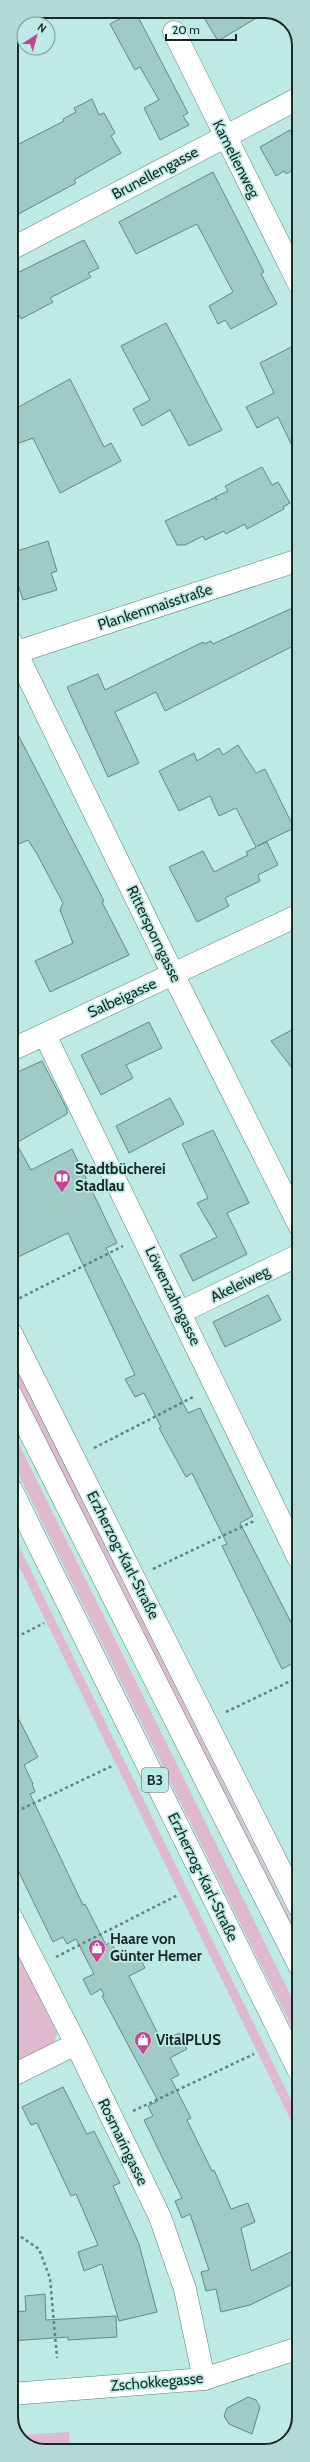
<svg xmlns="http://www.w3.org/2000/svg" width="310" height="2462" viewBox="0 0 310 2462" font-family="Cabin,sans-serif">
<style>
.green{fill:#dfb9cd}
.building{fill:#9fcac5;stroke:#618a85}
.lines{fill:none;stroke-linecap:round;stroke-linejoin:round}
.minor-casing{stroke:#59827e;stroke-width:23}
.major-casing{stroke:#59827e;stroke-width:23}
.path{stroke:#64827e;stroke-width:2.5;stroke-dasharray:3 3;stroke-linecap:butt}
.minor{stroke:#fff;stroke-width:22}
.major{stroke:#fff;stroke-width:22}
.labels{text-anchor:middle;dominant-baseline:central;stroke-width:3.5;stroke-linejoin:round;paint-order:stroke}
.shield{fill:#beeae5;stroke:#49625f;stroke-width:1}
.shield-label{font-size:14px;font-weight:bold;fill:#172826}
.street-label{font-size:15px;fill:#172826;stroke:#beeae5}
.poi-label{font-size:15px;font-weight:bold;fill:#172826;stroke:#beeae5;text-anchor:start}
.rim{fill:none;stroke:#172826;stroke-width:2}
</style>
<rect width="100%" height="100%" fill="#beeae5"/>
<g class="green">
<path d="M11,1352L299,1937V1961L11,1375Z"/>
<path d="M11,1428L299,2012V2042L11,1459Z"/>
<path d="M11,1530L299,2116V2137L11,1550Z"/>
<path d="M11,1941L57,2033L52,2049L11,2069Z"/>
<path d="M69,2432L70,2451C53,2451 27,2453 18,2435Z"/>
</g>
<g class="building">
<path d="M135,11L188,113L183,116L189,125L160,140L144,108L159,100L140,67L135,70L110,24Z"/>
<path d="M200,11H268L218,41Z"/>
<path d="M92,99L99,115L104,113L115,133L111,136L121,153L74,180L76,183L11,218V148L64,121L63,119L76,112L74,108Z"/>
<path d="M290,130L299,146V167L286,174L284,171L276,176L260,147Z"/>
<path d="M213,172L264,272L261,274L277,304L231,329L225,320L218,324L209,306L233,292L197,224L136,254L119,222Z"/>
<path d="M84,240L99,268L88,273L91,277L50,298L53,302L21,319L11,300V276Z"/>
<path d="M166,323L222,430L189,446L170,410L142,426L133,409L150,400L121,346Z"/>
<path d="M299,343V460L278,417L257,428L246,407L274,393L260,363Z"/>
<path d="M70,379L104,447L111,443L121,461L60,493L33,438L11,446V411Z"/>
<path d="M262,467L272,485L278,482L290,503L283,507L284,509L247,529L245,524L226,534L224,531L205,540L203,536L185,545H177L165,521L214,498L217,500L215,497L228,491L225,486Z"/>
<path d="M48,541L57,571L51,573L57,590L23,600L11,563V553Z"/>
<path d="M299,605V643L165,711L156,692L115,712L139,763L108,777L67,687L98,674L105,690L203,642L204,644L211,641L213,644Z"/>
<path d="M11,721L104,901L102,902L129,955L50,992L35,961L73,943L60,910L63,903L37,854L28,840L19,844L11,830Z"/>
<path d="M238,745L256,773L265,769L294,828L257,846L267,842L278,865L258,875L260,881L225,898L229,906L197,922L169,867L203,851L214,872L248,855L246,852L256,847L236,808L219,816L210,796L179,811L159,771L194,753L197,761L219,748L223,755Z"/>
<path d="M149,1022L162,1048L126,1065L133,1078L101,1095L81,1055Z"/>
<path d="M299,1026V1077L271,1041Z"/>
<path d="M42,1061L67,1109V1114L16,1143L31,1170L72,1149L117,1243L106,1248L188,1413L200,1408L253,1516L240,1523L299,1638V1660L282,1669L222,1546L227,1544L192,1473L186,1477L159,1428L161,1427L144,1393L135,1397L125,1379L135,1375L68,1233L16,1258L11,1248V1075Z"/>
<path d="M170,1098L184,1124L129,1153L116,1126Z"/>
<path d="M213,1130L249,1203L227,1213L247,1254L193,1281L180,1255L217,1237L197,1203L208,1198L182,1144Z"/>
<path d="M268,1295L281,1320L225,1347L213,1322Z"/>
<path d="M11,1704L38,1757L24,1765L33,1784H32L35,1792L30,1794L83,1905L85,1904L106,1945L111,1942L120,1960L137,1952L145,1968L129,1976L162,2042L179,2033L187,2049L170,2058L179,2075L171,2079L191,2118L187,2120L212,2171L214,2170L231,2209L248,2203L255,2222L241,2228L251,2271L299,2248V2281L250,2305L221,2312L216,2289L206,2291L201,2272L209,2270L190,2214L182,2218L175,2201L182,2198L144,2120L153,2116L148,2106L158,2101L102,1996L104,1995L101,1989L91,1995L83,1979L94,1974L76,1939L67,1944L63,1937L53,1942L11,1856Z"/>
<path d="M63,2087L87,2134L94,2131L120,2183L113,2186L139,2244L157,2312L119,2321L102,2264L84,2271L78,2252L98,2245L76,2194L71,2196L37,2123L31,2125L22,2107Z"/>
<path d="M45,2294L46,2320L116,2316L117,2337L68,2340V2337L11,2341V2312L26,2311L25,2296Z"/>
<path d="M248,2397L256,2400L260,2407L252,2434L229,2424L224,2416L227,2408Z"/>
</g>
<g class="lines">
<defs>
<g id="minor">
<path d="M174,32L299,284"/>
<path d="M11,249L299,98"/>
<path d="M11,642L173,974L299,1225"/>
<path d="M11,654L299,560"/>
<path d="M45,1035L299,1559"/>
<path d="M11,1050L299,915"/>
<path d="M181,1312L299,1255"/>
<path d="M11,1333L299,1907"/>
<path d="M11,1917L76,2044L160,2217L185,2289L204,2379"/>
<path d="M11,2076L76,2044"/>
<path d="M11,2394L204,2379L299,2348"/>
</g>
<g id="major">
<path d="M11,1395L299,1965"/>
<path d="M11,1489L299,2071"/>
</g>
</defs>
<use href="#minor" class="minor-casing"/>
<use href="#major" class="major-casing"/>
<g class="path">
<path d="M14,1301L123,1246"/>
<path d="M94,1448L195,1396"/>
<path d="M153,1569L256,1520"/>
<path d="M11,1640L44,1623"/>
<path d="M226,1712L299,1677"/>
<path d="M11,1814L114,1765"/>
<path d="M56,1957L178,1895"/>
<path d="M133,2111L254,2054"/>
<path d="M11,2230L39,2249L50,2278L57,2358"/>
</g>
<use href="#minor" class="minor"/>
<use href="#major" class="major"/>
</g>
<defs>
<symbol id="library-pin" viewBox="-11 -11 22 30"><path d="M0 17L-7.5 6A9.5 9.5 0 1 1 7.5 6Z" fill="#c34695" stroke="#beeae5"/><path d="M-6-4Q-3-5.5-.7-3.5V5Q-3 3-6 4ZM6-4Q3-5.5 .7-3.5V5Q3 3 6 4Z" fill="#fff"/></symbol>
<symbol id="shop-pin" viewBox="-11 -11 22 30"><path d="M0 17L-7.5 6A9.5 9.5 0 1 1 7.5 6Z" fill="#c34695" stroke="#beeae5"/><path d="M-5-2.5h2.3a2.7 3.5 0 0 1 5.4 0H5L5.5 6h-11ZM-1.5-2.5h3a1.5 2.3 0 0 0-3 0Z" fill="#fff"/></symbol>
</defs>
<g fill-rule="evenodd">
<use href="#library-pin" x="52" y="1168" width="20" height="27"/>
<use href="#shop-pin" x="87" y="1938" width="20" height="27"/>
<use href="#shop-pin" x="133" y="2030" width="20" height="27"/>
</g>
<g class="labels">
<rect class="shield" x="142" y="1768" width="26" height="24" rx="3"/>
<g class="shield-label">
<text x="155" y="1780">B3</text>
</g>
<g class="street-label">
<text transform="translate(236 159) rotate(63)">Kamelienweg</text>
<text transform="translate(155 173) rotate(-28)">Brunellengasse</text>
<text transform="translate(155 607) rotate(-18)">Plankenmaisstraße</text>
<text transform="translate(154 934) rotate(64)">Rittersporngasse</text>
<text transform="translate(122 998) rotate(-25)">Salbeigasse</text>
<text transform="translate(240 1284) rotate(-26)">Akeleiweg</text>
<text transform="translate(173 1296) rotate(64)">Löwenzahngasse</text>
<text transform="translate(123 1555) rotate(63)">Erzherzog-Karl-Straße</text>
<text transform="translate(203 1877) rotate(64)">Erzherzog-Karl-Straße</text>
<text transform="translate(123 2142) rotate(64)">Rosmaringasse</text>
<text transform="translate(157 2382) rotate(-5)">Zschokkegasse</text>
</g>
<g class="poi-label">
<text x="75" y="1169">Stadtbücherei<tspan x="75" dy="17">Stadlau</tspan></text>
<text x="110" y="1939">Haare von<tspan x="110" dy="17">Günter Hemer</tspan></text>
<text x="156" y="2040">VitalPLUS</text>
</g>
</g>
<path d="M0 0H310V2462H0ZM45 18H265A27 27 0 0 1 292 45V2417A27 27 0 0 1 265 2444H45A27 27 0 0 1 18 2417V45A27 27 0 0 1 45 18Z" fill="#b1dad6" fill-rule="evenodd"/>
<path class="rim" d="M45 18H265A27 27 0 0 1 292 45V2417A27 27 0 0 1 265 2444H45A27 27 0 0 1 18 2417V45A27 27 0 0 1 45 18Z"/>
<g transform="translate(36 36) rotate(36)"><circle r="19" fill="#beeae5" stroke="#7b9c99"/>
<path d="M0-3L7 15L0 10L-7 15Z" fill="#c34695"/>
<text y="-6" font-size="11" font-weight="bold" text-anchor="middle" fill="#172826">N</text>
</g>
<path d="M166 34v6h70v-6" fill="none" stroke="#172826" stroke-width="2"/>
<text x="172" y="34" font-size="12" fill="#172826" stroke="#beeae5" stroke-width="3" paint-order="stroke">20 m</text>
</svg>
